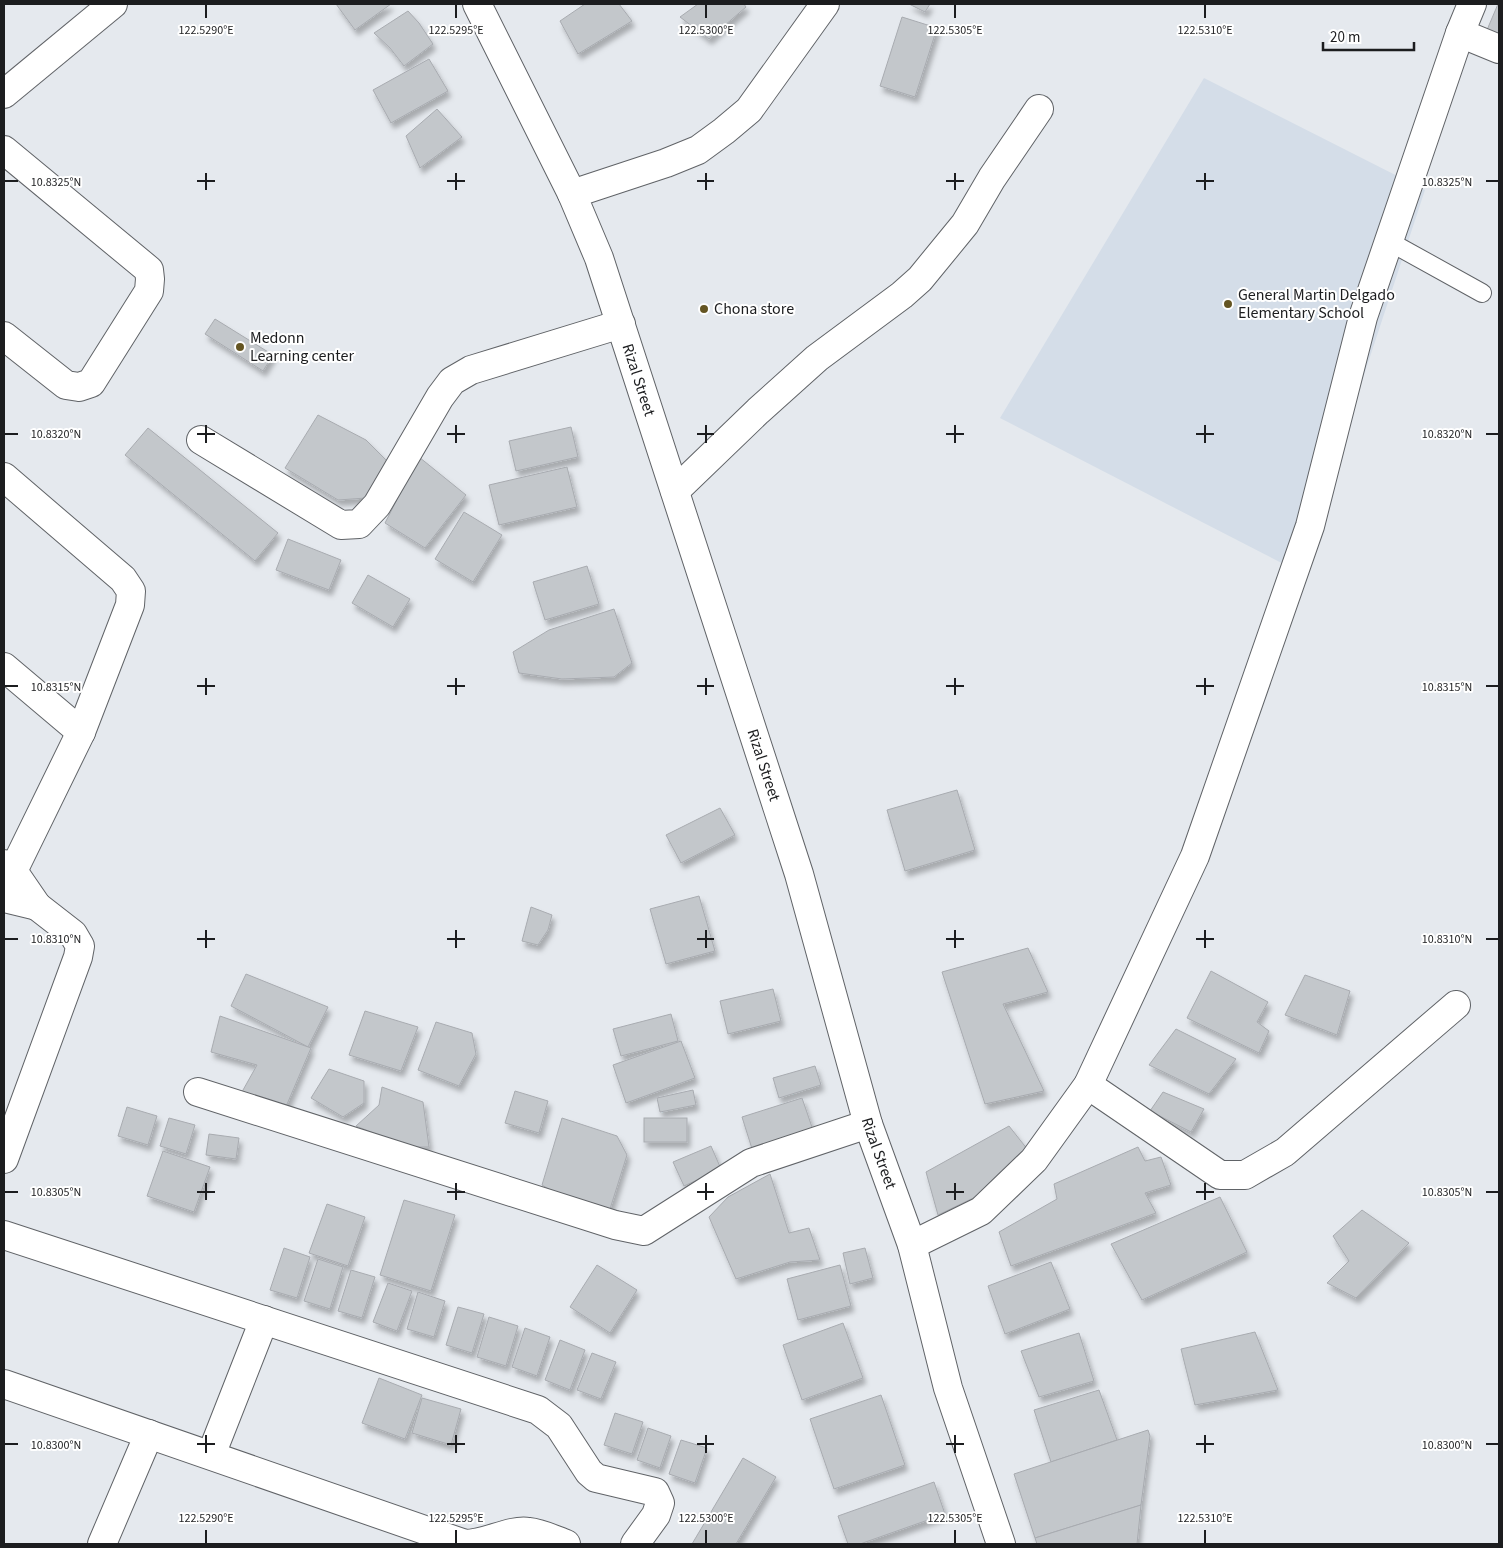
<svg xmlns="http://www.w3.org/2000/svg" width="1503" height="1548" viewBox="0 0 1503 1548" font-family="'Source Sans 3',sans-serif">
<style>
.built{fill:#d4dde8}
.building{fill:#c3c7cb;stroke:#a8abb0;filter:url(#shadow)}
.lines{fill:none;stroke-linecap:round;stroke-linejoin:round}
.lane-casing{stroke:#606367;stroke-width:20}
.street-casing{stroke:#606367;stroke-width:30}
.primary-casing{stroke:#606367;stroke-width:30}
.lane{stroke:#fff;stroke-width:18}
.street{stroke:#fff;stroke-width:28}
.primary{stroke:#fff;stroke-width:28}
.ticks{fill:none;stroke:#1c1d1f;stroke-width:2}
.poi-dot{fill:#645522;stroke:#fff;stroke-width:2}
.labels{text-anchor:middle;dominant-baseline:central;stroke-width:4;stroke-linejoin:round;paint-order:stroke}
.poi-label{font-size:16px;fill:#1c1d1f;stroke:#fff;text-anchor:start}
.street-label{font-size:16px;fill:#1c1d1f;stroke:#fff}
.ticks-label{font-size:12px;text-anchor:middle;fill:#1c1d1f;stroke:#fff;stroke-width:4;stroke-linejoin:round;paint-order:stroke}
</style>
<defs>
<filter id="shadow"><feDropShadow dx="3" dy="5.5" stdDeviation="2.5" flood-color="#0004"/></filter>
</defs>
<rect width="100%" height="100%" fill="#e5e9ee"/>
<path class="built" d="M1204,78L1425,190L1299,572L1000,418Z"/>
<g class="building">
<path d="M336,4H391L355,30Z"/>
<path d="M585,4H619L632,21L578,54L560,21Z"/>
<path d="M698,4H744L746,7L709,39L680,17Z"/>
<path d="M909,4H930L925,12Z"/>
<path d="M1498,4H1499V44L1484,37Z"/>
<path d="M408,11L419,23L433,44L404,66L390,48L374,33Z"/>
<path d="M902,17L937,28L915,97L880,86Z"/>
<path d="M429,59L448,91L391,123L373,90Z"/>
<path d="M437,109L462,137L420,168L406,136Z"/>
<path d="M215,319L273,355L263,371L205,334Z"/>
<path d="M318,415L366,440L390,464L366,498L338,500L285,468Z"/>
<path d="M571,427L578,457L516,471L509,441Z"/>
<path d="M148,428L278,533L255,561L125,455Z"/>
<path d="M419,457L466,495L425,548L385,523Z"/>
<path d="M567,467L577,507L499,525L489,485Z"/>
<path d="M464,512L502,535L473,582L435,559Z"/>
<path d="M288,539L341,560L329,590L276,570Z"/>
<path d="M587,566L599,604L545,620L533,582Z"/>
<path d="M368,575L410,599L393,627L352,603Z"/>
<path d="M614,609L632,663L614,677L562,679L519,673L513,652L549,630Z"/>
<path d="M957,790L975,850L905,871L887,810Z"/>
<path d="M720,808L735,835L681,863L666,835Z"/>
<path d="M699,896L715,951L666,964L650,909Z"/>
<path d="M531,907L552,915L548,930L538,945L522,941Z"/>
<path d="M1028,948L1048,992L1003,1004L1044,1091L985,1104L942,972Z"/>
<path d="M1211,971L1268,1002L1257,1022L1269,1031L1259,1053L1187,1018Z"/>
<path d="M246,974L328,1007L308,1047L231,1006Z"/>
<path d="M1305,975L1350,991L1337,1035L1285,1015Z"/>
<path d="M773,989L781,1021L728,1034L720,1001Z"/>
<path d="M365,1011L418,1027L401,1071L349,1055Z"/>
<path d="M671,1014L678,1041L621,1056L613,1029Z"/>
<path d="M220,1016L311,1048L285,1109L238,1099L257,1065L211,1052Z"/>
<path d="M436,1022L472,1033L476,1054L459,1086L418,1070Z"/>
<path d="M1176,1029L1236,1059L1209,1094L1149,1065Z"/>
<path d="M681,1041L695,1078L626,1103L613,1065Z"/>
<path d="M815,1066L821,1085L779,1098L773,1078Z"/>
<path d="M329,1069L364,1081V1103L343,1117L311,1098Z"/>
<path d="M382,1087L423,1102L429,1147H408L356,1126L379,1105Z"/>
<path d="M693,1090L696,1105L660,1112L657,1098Z"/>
<path d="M515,1091L548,1101L539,1133L505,1123Z"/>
<path d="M1163,1092L1204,1109L1191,1132L1150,1111Z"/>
<path d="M802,1098L814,1133L753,1152L742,1117Z"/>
<path d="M127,1107L157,1116L148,1145L118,1136Z"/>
<path d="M169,1118L195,1125L186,1154L160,1146Z"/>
<path d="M562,1118L617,1136L627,1155L610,1209L577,1206L542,1185Z"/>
<rect x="644" y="1118" width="43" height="24"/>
<path d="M1009,1126L1028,1150L988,1191L938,1215L926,1172Z"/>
<path d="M209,1134L239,1138L236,1159L206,1155Z"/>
<path d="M711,1146L721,1169L684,1186L673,1162Z"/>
<path d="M1138,1147L1145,1161L1161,1157L1171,1185L1145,1193L1156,1213L1011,1266L999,1232L1057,1199L1054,1184Z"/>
<path d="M163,1151L210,1167L194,1212L147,1196Z"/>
<path d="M770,1174L789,1233L809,1228L820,1260L790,1262L736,1279L709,1217L728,1197Z"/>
<path d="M1220,1197L1247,1252L1142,1300L1111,1244Z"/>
<path d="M404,1200L455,1215L431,1291L380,1275Z"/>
<path d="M327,1204L365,1217L348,1266L309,1253Z"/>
<path d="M1362,1210L1409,1243L1356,1298L1327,1283L1349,1261L1333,1236Z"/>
<path d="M284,1248L310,1257L297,1298L270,1290Z"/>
<path d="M865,1248L873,1278L850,1284L843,1253Z"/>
<path d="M318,1259L343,1267L330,1309L304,1301Z"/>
<path d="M1051,1262L1070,1309L1005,1334L988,1286Z"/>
<path d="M597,1265L637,1290L610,1333L570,1307Z"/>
<path d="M840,1265L851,1306L798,1320L787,1279Z"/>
<path d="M351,1270L375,1277L362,1318L338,1311Z"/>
<path d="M388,1283L412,1291L397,1331L373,1322Z"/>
<path d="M418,1292L445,1301L434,1337L407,1329Z"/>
<path d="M458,1307L484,1314L472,1353L446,1345Z"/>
<path d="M489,1317L518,1326L506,1366L477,1357Z"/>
<path d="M843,1323L863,1378L802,1400L783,1345Z"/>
<path d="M525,1328L550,1337L537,1376L512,1367Z"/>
<path d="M1255,1332L1278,1390L1195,1405L1181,1349Z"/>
<path d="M1079,1333L1094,1381L1039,1397L1021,1351Z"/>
<path d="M560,1340L585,1350L570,1390L545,1380Z"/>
<path d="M592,1353L616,1362L601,1399L577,1390Z"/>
<path d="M379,1378L422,1395L405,1439L362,1423Z"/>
<path d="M1099,1390L1117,1440L1051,1462L1034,1410Z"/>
<path d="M881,1395L905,1465L834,1489L810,1419Z"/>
<path d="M422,1398L461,1409L451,1445L412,1433Z"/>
<path d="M615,1413L643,1422L632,1454L604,1445Z"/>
<path d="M648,1428L671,1436L660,1468L637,1460Z"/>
<path d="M1148,1430L1150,1436L1141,1505L1035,1538L1014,1474Z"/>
<path d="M681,1440L707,1448L695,1483L669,1474Z"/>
<path d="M743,1458L776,1477L736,1544H692Z"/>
<path d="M934,1482L945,1514L860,1544H848L838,1516Z"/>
<path d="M1141,1505L1137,1544H1037L1035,1538Z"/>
</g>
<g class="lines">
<defs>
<path id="lane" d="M1390,242L1482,293"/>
<g id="street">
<path d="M1460,33L1499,49"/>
<path d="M4,94L113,4"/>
<path d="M4,150L149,270L150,279L149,291L91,383L79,387L66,385L4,336"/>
<path d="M572,194L666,163L698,150L724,131L749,110L825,4"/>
<path d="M201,440L341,525L359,524L377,505L440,397L452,381L471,370L621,324"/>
<path d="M4,477L123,579L131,591L130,605L81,732L13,871L4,882"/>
<path d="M675,491L758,411L817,358L902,295L920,279L965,224L992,178L1039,109"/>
<path d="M4,667L81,732"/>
<path d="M4,864L13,871L37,906L4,898"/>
<path d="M1088,1085L1220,1175H1245L1285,1152L1456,1005"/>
<path d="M198,1092L615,1225L644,1231L751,1163L868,1124"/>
<path d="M4,1159L78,957L80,946L73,934L37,906"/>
<path d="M4,1235L538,1410L559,1426L589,1472L596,1478L655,1492L660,1503L656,1515L635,1544"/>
<path d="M912,1245L981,1211L1034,1160L1088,1085L1195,856L1310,526L1363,317L1460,33L1472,4"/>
<path d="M4,1384L465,1544C487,1544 509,1529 529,1532C541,1533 555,1540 566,1544"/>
<path d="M211,1455L264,1320"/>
<path d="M102,1544L149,1434"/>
</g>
<g id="primary">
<path id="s1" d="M477,4L572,194L599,258L799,874L868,1124L912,1245L948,1388L1001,1544"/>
</g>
</defs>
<use href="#lane" class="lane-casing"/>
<use href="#street" class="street-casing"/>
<use href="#primary" class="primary-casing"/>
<use href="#lane" class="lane"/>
<use href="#street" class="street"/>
<use href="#primary" class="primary"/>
</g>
<path class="ticks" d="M206,5V18M456,5V18M706,5V18M955,5V18M1205,5V18M206,173V190M456,173V190M706,173V190M955,173V190M1205,173V190M5,181H18M197,181H215M447,181H465M697,181H714M946,181H964M1196,181H1214M1486,181H1498M206,425V443M456,425V443M706,425V443M955,425V443M1205,425V443M5,434H18M197,434H215M447,434H465M697,434H714M946,434H964M1196,434H1214M1486,434H1498M206,678V695M456,678V695M706,678V695M955,678V695M1205,678V695M5,686H18M197,686H215M447,686H465M697,686H714M946,686H964M1196,686H1214M1486,686H1498M206,930V948M456,930V948M706,930V948M955,930V948M1205,930V948M5,939H18M197,939H215M447,939H465M697,939H714M946,939H964M1196,939H1214M1486,939H1498M206,1183V1200M456,1183V1200M706,1183V1200M955,1183V1200M1205,1183V1200M5,1192H18M197,1192H215M447,1192H465M697,1192H714M946,1192H964M1196,1192H1214M1486,1192H1498M206,1435V1453M456,1435V1453M706,1435V1453M955,1435V1453M1205,1435V1453M5,1444H18M197,1444H215M447,1444H465M697,1444H714M946,1444H964M1196,1444H1214M1486,1444H1498M206,1530V1543M456,1530V1543M706,1530V1543M955,1530V1543M1205,1530V1543"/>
<g class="poi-dot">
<circle cx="1228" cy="304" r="5"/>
<circle cx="704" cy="309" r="5"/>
<circle cx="240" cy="347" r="5"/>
</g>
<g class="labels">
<g class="poi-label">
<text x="1238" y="295">General Martin Delgado<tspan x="1238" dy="18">Elementary School</tspan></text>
<text x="714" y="309">Chona store</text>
<text x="250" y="338">Medonn<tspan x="250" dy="18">Learning center</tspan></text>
</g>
<g class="street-label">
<text stroke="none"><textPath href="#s1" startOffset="410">Rizal Street</textPath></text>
<text stroke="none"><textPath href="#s1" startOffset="815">Rizal Street</textPath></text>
<text stroke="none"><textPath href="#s1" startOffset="1220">Rizal Street</textPath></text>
</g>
</g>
<g class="ticks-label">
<text x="206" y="34">122.5290°E</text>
<text x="456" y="34">122.5295°E</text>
<text x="706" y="34">122.5300°E</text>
<text x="955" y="34">122.5305°E</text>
<text x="1205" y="34">122.5310°E</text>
<text x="56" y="186">10.8325°N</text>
<text x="1447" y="186">10.8325°N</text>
<text x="56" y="438">10.8320°N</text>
<text x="1447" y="438">10.8320°N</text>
<text x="56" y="691">10.8315°N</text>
<text x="1447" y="691">10.8315°N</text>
<text x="56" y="943">10.8310°N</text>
<text x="1447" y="943">10.8310°N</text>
<text x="56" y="1196">10.8305°N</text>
<text x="1447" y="1196">10.8305°N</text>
<text x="56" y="1449">10.8300°N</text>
<text x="1447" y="1449">10.8300°N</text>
<text x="206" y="1522">122.5290°E</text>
<text x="456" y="1522">122.5295°E</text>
<text x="706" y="1522">122.5300°E</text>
<text x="955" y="1522">122.5305°E</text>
<text x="1205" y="1522">122.5310°E</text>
</g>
<rect width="1503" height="1548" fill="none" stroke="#1c1d1f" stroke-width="10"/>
<path d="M1323 42v8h91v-8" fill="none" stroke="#1c1d1f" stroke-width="2.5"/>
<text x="1330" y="42" font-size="15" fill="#1c1d1f" stroke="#ffffff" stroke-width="4" paint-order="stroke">20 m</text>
</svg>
